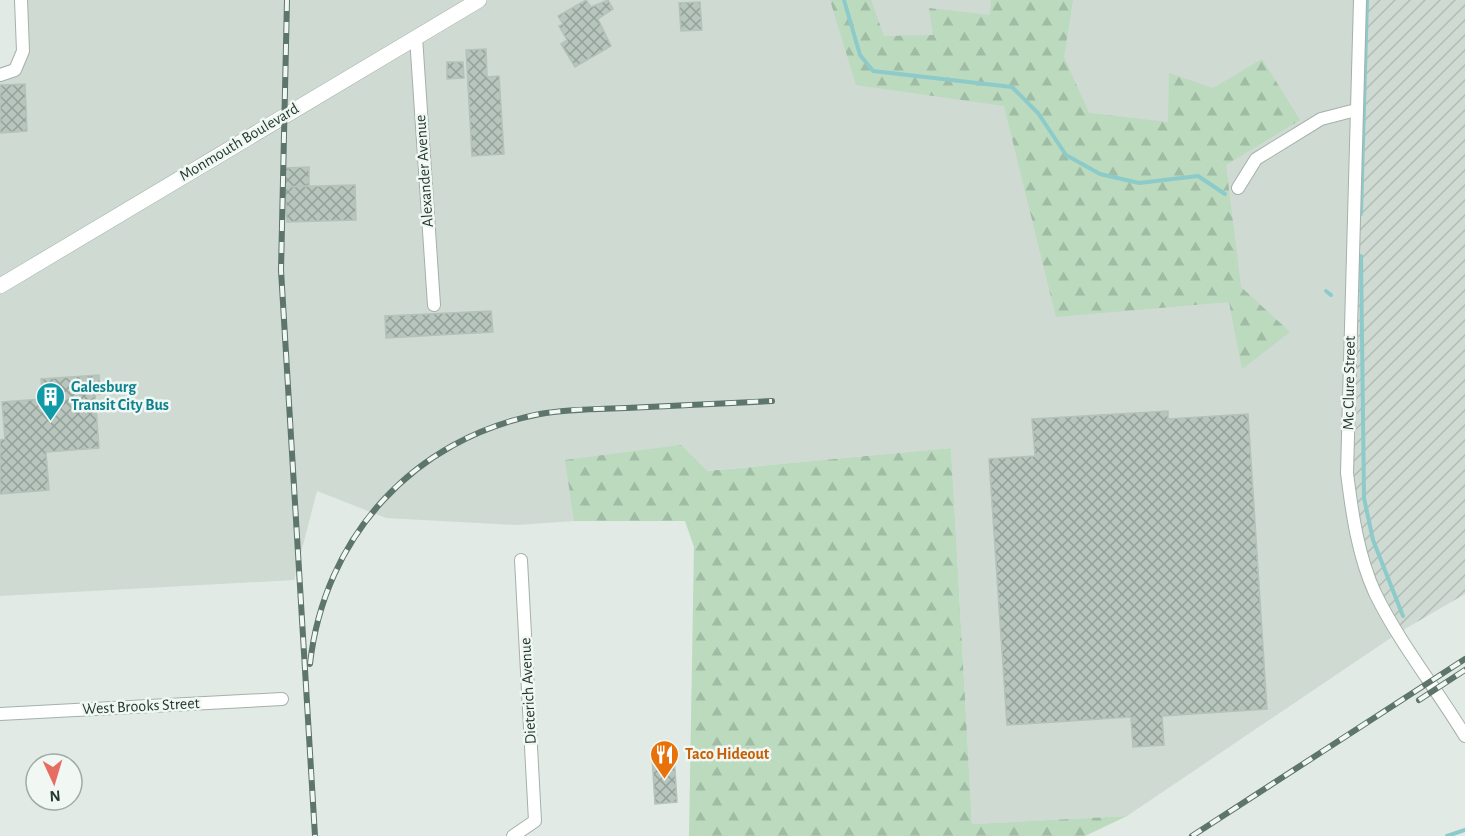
<svg xmlns="http://www.w3.org/2000/svg" width="1465" height="836" viewBox="0 0 1465 836" font-family="'Alegreya Sans',sans-serif">
<style>
.built{fill:#cfdad3}
.industrial{fill:url(#industrial-furrows)}
.forest{fill:url(#forest-firs)}
.lines{fill:none;stroke-linecap:round;stroke-linejoin:round}
.stream{stroke:#8dcbca;stroke-width:4}
.building{fill:url(#building-cross-hatch);stroke:#b4c3ba;stroke-width:1.5}
.minor-casing{stroke:#a4b1ab;stroke-width:14}
.tertiary-casing{stroke:#a4b1ab;stroke-width:16}
.minor{stroke:#fff;stroke-width:12}
.tertiary{stroke:#fff;stroke-width:15}
.rail-casing{stroke:#5d756b;stroke-width:6}
.rail{stroke:#f1f7f3;stroke-width:4;stroke-dasharray:11;stroke-linecap:butt}
.labels{text-anchor:middle;dominant-baseline:central;stroke-width:5;stroke-linejoin:round;paint-order:stroke}
.street-label{font-size:16px;fill:#23392f;stroke:#f1f7f3}
.culture-label{font-size:16px;font-weight:bold;fill:#0d838f;stroke:#f1f7f3;text-anchor:start}
.food-label{font-size:16px;font-weight:bold;fill:#c56008;stroke:#f1f7f3;text-anchor:start}
</style>
<defs>
<pattern id="industrial-furrows" width="10" height="10" patternUnits="userSpaceOnUse" patternTransform="scale(1.5)"><rect width="10" height="10" fill="#cfdad3"/><path d="M-1 1l2-2M0 10L10 0M9 11l2-2" fill="none" stroke="#b1bcb5"/></pattern>
<pattern id="forest-firs" width="22" height="20" patternUnits="userSpaceOnUse" patternTransform="scale(1.5)"><rect width="22" height="20" fill="#bbdabe"/><path d="M5 1l3.5 6h-7zM16 11l3.5 6h-7z" fill="#a0bca4"/></pattern>
<pattern id="building-cross-hatch" width="8" height="8" patternUnits="userSpaceOnUse" patternTransform="scale(1.5)"><rect width="8" height="8" fill="#b7c5bd"/><path d="M0 0l8 8M0 8l8-8" fill="none" stroke="#94a19a"/></pattern>
</defs>
<rect width="100%" height="100%" fill="#e1eae5"/>
<path class="built" d="M21,0H1360L1398,633L1127,816L972,824L951,448L706,471L574,521L517,525L386,518L317,491L294,580L0,596V75L15,70L23,51Z"/>
<path class="industrial" d="M1360,0H1465V594L1398,633L1374,591L1352,514Z"/>
<g class="forest">
<path d="M830,0H871L884,36L933,35L929,8L990,15L991,0H1073L1064,57L1089,113L1168,122L1169,73L1213,88L1262,59L1300,120L1226,165L1241,287L1290,332L1242,369L1229,302L1056,317L1004,106L856,85Z"/>
<path d="M681,445L707,471L951,448L972,824L1127,816L1085,836H689L694,547L685,521H574L565,460Z"/>
</g>
<g class="lines">
<g class="stream">
<path d="M844,0L860,55L873,71L1012,87L1038,113L1066,155L1100,174L1139,183L1198,176L1225,194"/>
<path d="M1361,214L1367,0"/>
<path d="M1361,256L1364,498L1373,540L1403,616"/>
<path d="M1326,291L1331,295"/>
<path d="M1447,836L1465,830"/>
</g>
</g>
<g class="building">
<path d="M586,0L591,7L608,0L613,9L598,19L611,46L575,67L561,44L567,40L559,26L563,24L558,16Z"/>
<path d="M700,2L702,30L681,31L679,3Z"/>
<path d="M486,49L487,77L499,76L504,154L472,156L466,50Z"/>
<path d="M447,62H463L464,78L447,79Z"/>
<path d="M25,84L27,131L0,133V85Z"/>
<path d="M309,167V186L285,187V168Z"/>
<path d="M355,185L356,220L287,222L285,187Z"/>
<path d="M491,311L493,332L386,338L385,316Z"/>
<path d="M99,375L100,394L95,395L99,448L46,452L49,490L0,494V440L5,439L2,402L43,399L41,379Z"/>
<path d="M1168,411V419L1248,414L1267,709L1162,716L1164,745L1133,747L1131,717L1007,725L989,459L1035,456L1032,419Z"/>
<path d="M674,755L677,802L655,804L652,756Z"/>
</g>
<g class="lines">
<defs>
<g id="minor">
<path d="M1360,0L1347,473C1352,513 1358,556 1375,593C1400,644 1436,688 1465,736"/>
<path d="M416,37L434,305"/>
<path d="M0,75L15,70L23,51L21,0"/>
<path d="M1238,188L1256,159L1321,119L1356,110"/>
<path d="M0,714L282,699"/>
<path d="M513,836L535,821L521,560"/>
</g>
<path id="tertiary" d="M0,286L479,0"/>
</defs>
<use href="#minor" class="minor-casing"/>
<use href="#tertiary" class="tertiary-casing"/>
<use href="#minor" class="minor"/>
<use href="#tertiary" class="tertiary"/>
<defs>
<g id="rail">
<path d="M287,0L281,270L315,836"/>
<path d="M310,664C324,537 414,438 540,414C568,409 598,409 626,408C675,406 724,403 772,401"/>
<path d="M1419,700L1465,670"/>
<path d="M1192,836L1465,659"/>
</g>
</defs>
<use href="#rail" class="rail-casing"/>
<use href="#rail" class="rail"/>
</g>
<defs>
<symbol id="building-pin" viewBox="-11 -11 22 30"><path d="M0 17L-7.5 6A9.5 9.5 0 1 1 7.5 6Z" fill="#0f9aa8" stroke="#f1f7f3"/><path d="M-4-6H4V6H1V3H-1V6H-4ZM-2.5-4.3h1.7v1.8h-1.7ZM.8-4.3h1.7v1.8H.8ZM-2.5-1h1.7V.8h-1.7ZM.8-1h1.7V.8H.8Z" fill="#fff"/></symbol>
<symbol id="restaurant-pin" viewBox="-11 -11 22 30"><path d="M0 17L-7.5 6A9.5 9.5 0 1 1 7.5 6Z" fill="#e8710a" stroke="#f1f7f3"/><path d="M-5-6h1v4h1v-4h1v4h1v-4h1v5L-1.5 .5V6h-2V.5L-5-1ZM5-6V6H3V1.5H1.5Q1.5-4 5-6Z" fill="#fff"/></symbol>
</defs>
<g fill-rule="evenodd">
<use href="#building-pin" x="34" y="380" width="33" height="45"/>
<use href="#restaurant-pin" x="648" y="738" width="33" height="45"/>
</g>
<g class="labels">
<g class="street-label">
<text transform="translate(239 142) rotate(-31)">Monmouth Boulevard</text>
<text transform="translate(424 171) rotate(-94)">Alexander Avenue</text>
<text transform="translate(1349 383) rotate(-89)">Mc Clure Street</text>
<text transform="translate(528 691) rotate(-93)">Dieterich Avenue</text>
<text transform="translate(141 706) rotate(-3)">West Brooks Street</text>
</g>
<g class="culture-label">
<text x="71" y="387">Galesburg<tspan x="71" dy="18">Transit City Bus</tspan></text>
</g>
<g class="food-label">
<text x="685" y="754">Taco Hideout</text>
</g>
</g>
<g transform="translate(54 782) rotate(176)"><circle r="28" fill="#f1f7f3" stroke="#9faba5" stroke-width="1.5"/>
<path d="M0-4.5L10 22L0 15L-10 22Z" fill="#e76d63"/>
<text y="-9" font-size="16" font-weight="bold" text-anchor="middle" fill="#23392f">N</text>
</g>
</svg>
